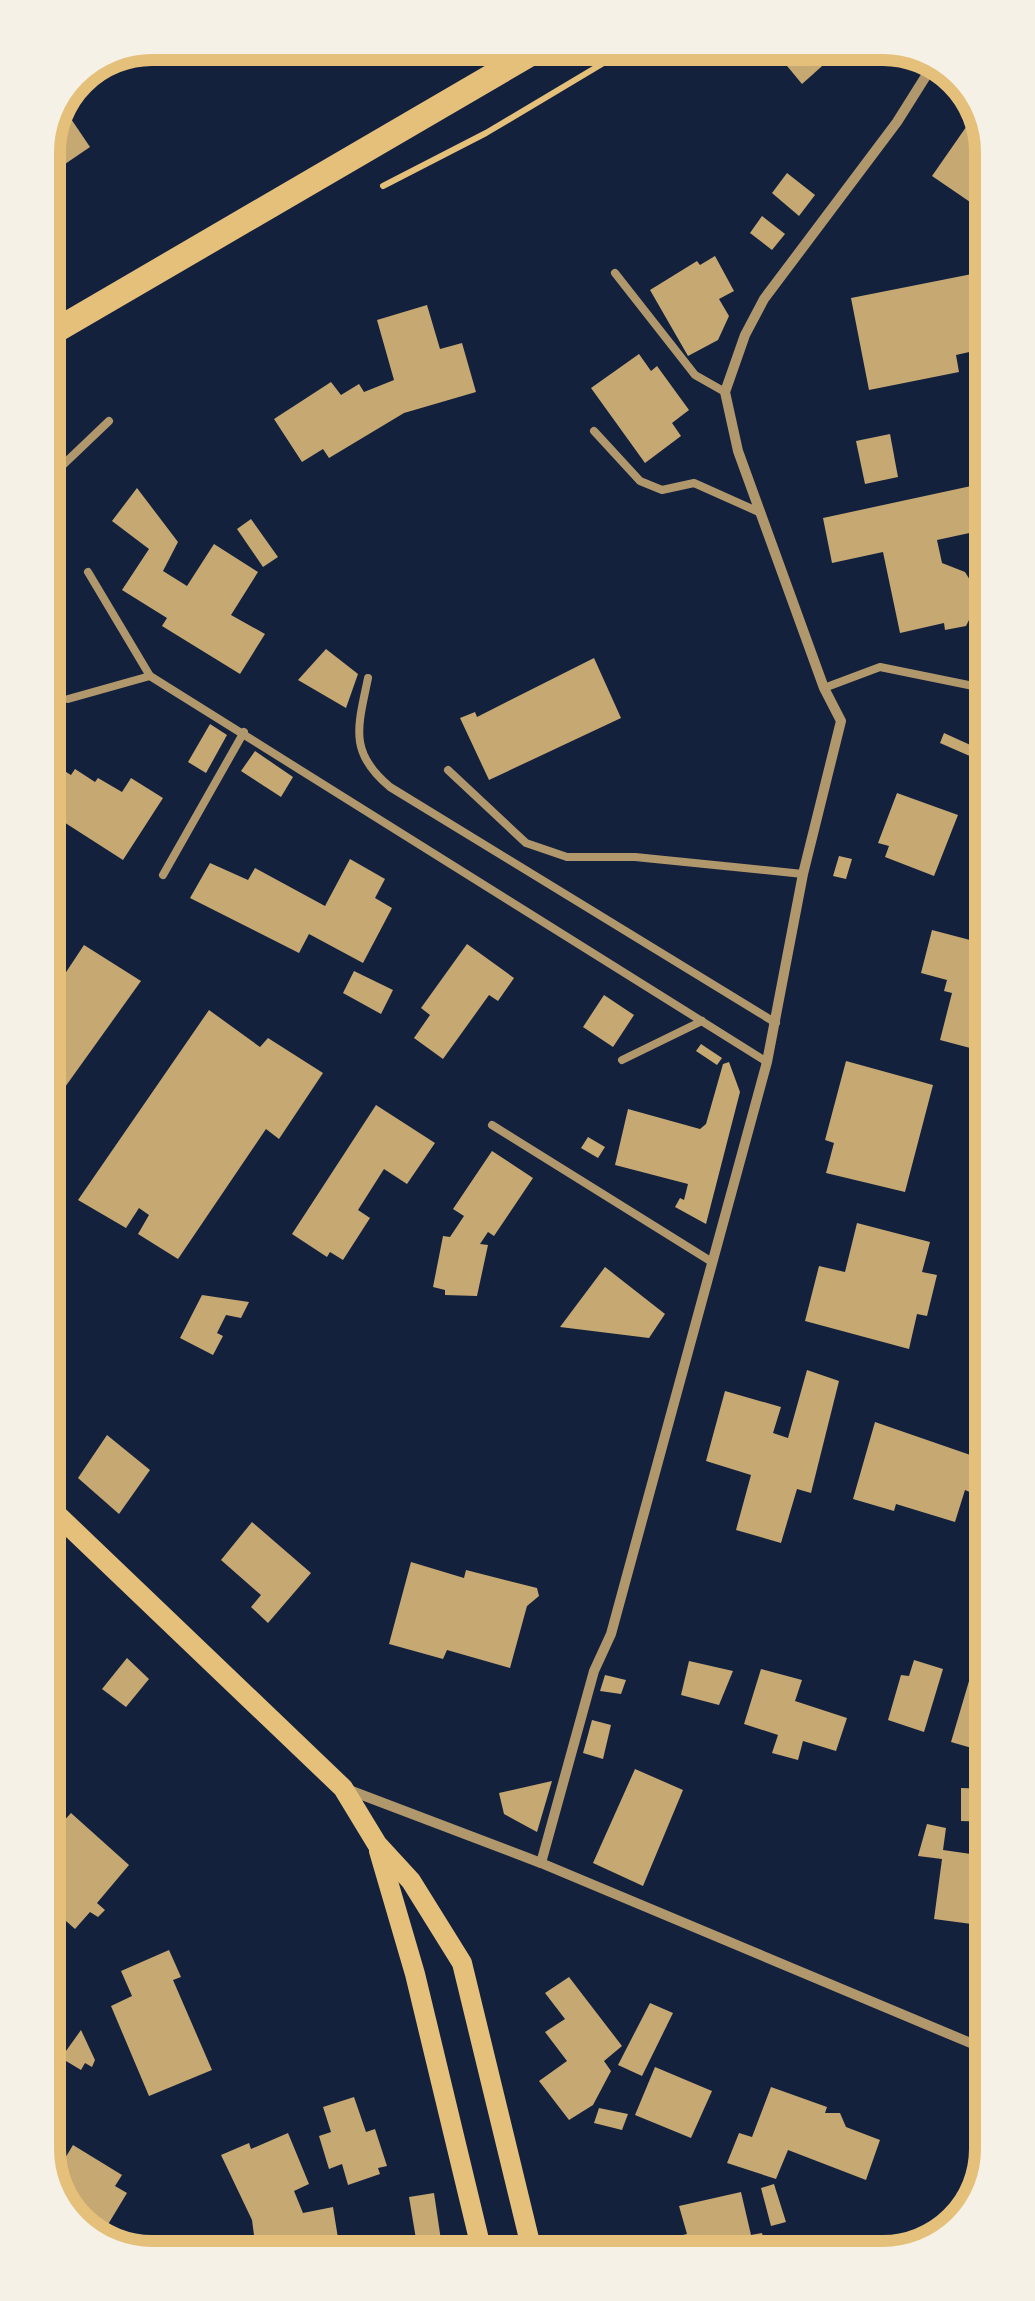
<svg xmlns="http://www.w3.org/2000/svg" width="1035" height="2301" viewBox="0 0 1035 2301" font-family="'Space Grotesk',sans-serif">
<style>
.building{fill:#c6a872}
.lines{fill:none;stroke-linecap:round;stroke-linejoin:round}
.path{stroke:#e5c07b;stroke-width:6}
.service{stroke:#b1986c;stroke-width:8}
.minor{stroke:#b1986c;stroke-width:10}
.secondary{stroke:#e5c07b;stroke-width:20}
.primary{stroke:#e5c07b;stroke-width:25}
.rim{fill:none;stroke:#e5c07b;stroke-width:12}
</style>
<rect width="100%" height="100%" fill="#14213d"/>
<g class="building">
<path d="M768,43H848L802,84Z"/>
<path d="M121,55L72,89L70,86L75,74Z"/>
<path d="M61,104L90,147L43,179V145Z"/>
<path d="M980,107L987,116V186L973,204L932,176Z"/>
<path d="M787,173L815,195L799,216L772,193Z"/>
<path d="M762,216L785,234L772,250L750,233Z"/>
<path d="M715,256L734,291L719,299L729,316L718,340L688,356L650,290L697,261L700,265Z"/>
<path d="M982,272L987,348L956,355L959,372L869,390L851,298Z"/>
<path d="M427,305L440,349L462,343L476,392L404,413L329,458L323,449L302,462L274,419L331,382L341,395L359,384L364,392L394,380L377,320Z"/>
<path d="M639,354L651,371L657,366L689,410L672,423L681,436L645,463L591,388Z"/>
<path d="M890,434L898,477L865,484L856,441Z"/>
<path d="M985,483L988,529L937,540L942,563L965,572L975,588V608L966,626L945,630L944,623L900,633L883,552L832,563L823,518Z"/>
<path d="M137,488L178,542L163,571L187,586L214,544L258,572L231,615L265,634L240,674L162,626L167,618L122,590L149,549L112,521Z"/>
<path d="M251,519L278,557L263,567L237,529Z"/>
<path d="M326,649L358,674L346,708L298,680Z"/>
<path d="M594,658L621,718L489,780L460,718L475,712L477,717Z"/>
<path d="M210,724L227,735L206,773L188,762Z"/>
<path d="M944,733L988,753V764L940,743Z"/>
<path d="M255,751L293,777L281,797L241,771Z"/>
<path d="M53,764L71,775L75,769L95,782L98,778L122,792L131,778L163,798L123,860L45,810L44,777Z"/>
<path d="M897,793L958,815L934,876L885,857L889,846L878,843Z"/>
<path d="M839,856L852,859L846,879L833,876Z"/>
<path d="M350,859L385,879L375,898L392,908L363,963L309,934L299,953L190,898L210,863L248,880L255,868L325,906Z"/>
<path d="M932,930L989,945V1053L940,1040L952,993L944,991L947,980L921,973Z"/>
<path d="M467,944L514,978L498,1001L489,995L443,1059L414,1038L430,1015L421,1008Z"/>
<path d="M84,945L141,981L45,1115V1004Z"/>
<path d="M354,971L393,990L381,1014L343,993Z"/>
<path d="M604,995L634,1015L613,1047L583,1027Z"/>
<path d="M209,1010L260,1047L268,1038L323,1073L279,1139L266,1129L178,1259L138,1234L149,1215L139,1208L126,1228L78,1200Z"/>
<path d="M701,1044L722,1058L717,1065L696,1051Z"/>
<path d="M846,1061L933,1085L905,1192L826,1173L834,1143L825,1140Z"/>
<path d="M729,1062L740,1092L706,1224L675,1207L680,1198L684,1200L688,1184L615,1165L628,1109L700,1129L706,1124L723,1064Z"/>
<path d="M376,1105L435,1143L407,1184L384,1169L358,1210L370,1218L343,1260L330,1252L327,1257L292,1234Z"/>
<path d="M588,1137L605,1147L598,1158L581,1148Z"/>
<path d="M492,1151L533,1178L494,1236L488,1232L480,1244L488,1245L477,1296L445,1295V1290L433,1287L443,1236L450,1237L464,1216L453,1209Z"/>
<path d="M857,1223L930,1242L922,1272L937,1275L927,1316L917,1314L909,1349L805,1321L819,1266L845,1272Z"/>
<path d="M605,1267L665,1314L649,1338L560,1327Z"/>
<path d="M202,1295L249,1302L241,1318L226,1315L217,1333L223,1336L213,1355L180,1338Z"/>
<path d="M807,1370L839,1381L811,1493L797,1489L781,1543L736,1530L751,1475L706,1461L725,1391L781,1407L773,1433L788,1438Z"/>
<path d="M875,1422L982,1459L972,1493L965,1490L955,1522L896,1504L894,1511L853,1499Z"/>
<path d="M107,1435L150,1470L119,1514L78,1478Z"/>
<path d="M252,1522L311,1573L268,1623L251,1607L261,1595L221,1560Z"/>
<path d="M411,1562L464,1578L466,1570L537,1588L539,1596L527,1606L510,1668L447,1650L443,1659L389,1644Z"/>
<path d="M990,1610L991,1652L986,1669L991,1670L985,1691L991,1693L989,1753L951,1742Z"/>
<path d="M127,1658L149,1679L126,1707L102,1689Z"/>
<path d="M914,1660L943,1669L924,1732L888,1720L901,1675L909,1676Z"/>
<path d="M689,1661L733,1671L719,1705L681,1695Z"/>
<path d="M761,1669L802,1680L795,1701L847,1718L836,1751L803,1741L798,1760L772,1753L778,1735L744,1724Z"/>
<path d="M605,1675L626,1680L621,1694L600,1691Z"/>
<path d="M592,1720L611,1725L603,1759L583,1753Z"/>
<path d="M635,1769L683,1790L643,1886L593,1863Z"/>
<path d="M552,1781L537,1832L504,1814L499,1793Z"/>
<path d="M961,1788L991,1789L992,1822L961,1821Z"/>
<path d="M71,1813L129,1865L97,1903L105,1910L98,1917L90,1912L75,1929L48,1905L47,1839Z"/>
<path d="M927,1824L946,1828L943,1850L992,1857V1911L981,1914L979,1925L934,1919L942,1859L918,1856Z"/>
<path d="M169,1950L181,1977L173,1980L212,2070L149,2096L111,2006L132,1996L121,1971Z"/>
<path d="M569,1977L622,2046L604,2061L611,2071L593,2105L569,2120L539,2081L567,2061L545,2032L565,2019L545,1993Z"/>
<path d="M650,2003L673,2013L642,2076L618,2065Z"/>
<path d="M81,2030L95,2060L92,2067L85,2063L81,2070L61,2058Z"/>
<path d="M655,2067L712,2091L691,2138L635,2115Z"/>
<path d="M771,2087L827,2107L825,2113H840L846,2127L880,2140L866,2180L788,2150L776,2179L727,2163L739,2133L752,2137Z"/>
<path d="M354,2097L366,2132L375,2129L387,2166L378,2168L380,2174L348,2185L342,2164L329,2169L319,2136L331,2132L323,2107Z"/>
<path d="M599,2108L628,2114L622,2130L594,2123Z"/>
<path d="M288,2133L309,2184L294,2191L303,2213L333,2207L341,2257H265L256,2250L252,2220L221,2155L249,2143L251,2149Z"/>
<path d="M73,2145L122,2175L115,2186L127,2193L98,2241L85,2236L49,2185Z"/>
<path d="M774,2184L786,2222L771,2226L761,2188Z"/>
<path d="M741,2192L751,2235L762,2233L767,2254H671L667,2239L687,2234L679,2206Z"/>
<path d="M434,2193L442,2247L418,2251L409,2197Z"/>
<path d="M156,2238L204,2241L203,2258H161Z"/>
</g>
<g class="lines">
<path class="path" d="M383,186L486,133L637,43"/>
<g class="service">
<path d="M615,273L695,375L725,392"/>
<path d="M594,431L640,481L662,490L694,483L761,513"/>
<path d="M44,483L109,421"/>
<path d="M88,572L150,676L767,1062"/>
<path d="M368,678C358,727 348,752 390,787L776,1023"/>
<path d="M824,688L880,667L988,689"/>
<path d="M68,699L150,676"/>
<path d="M448,770L526,843L567,857H635L803,874"/>
<path d="M163,875L244,732"/>
<path d="M622,1060L702,1021"/>
<path d="M492,1125L712,1262"/>
<path d="M46,1153V1184"/>
</g>
<g class="minor">
<path d="M349,1790L541,1863L992,2052"/>
<path d="M541,1863L594,1671L611,1634L767,1062L803,874L841,721L824,688L738,451L725,392L745,335L764,299L897,122L936,60"/>
</g>
<g class="secondary">
<path d="M47,1505L343,1788L377,1844L411,1881L462,1963L533,2255"/>
<path d="M379,1851L415,1974L483,2256"/>
</g>
<path class="primary" d="M43,338L549,43"/>
</g>
<path d="M0 0H1035V2301H0ZM152 60H883A92 92 0 0 1 975 152V2149A92 92 0 0 1 883 2241H152A92 92 0 0 1 60 2149V152A92 92 0 0 1 152 60Z" fill="#f6f1e7" fill-rule="evenodd"/>
<path class="rim" d="M152 60H883A92 92 0 0 1 975 152V2149A92 92 0 0 1 883 2241H152A92 92 0 0 1 60 2149V152A92 92 0 0 1 152 60Z"/>
</svg>
